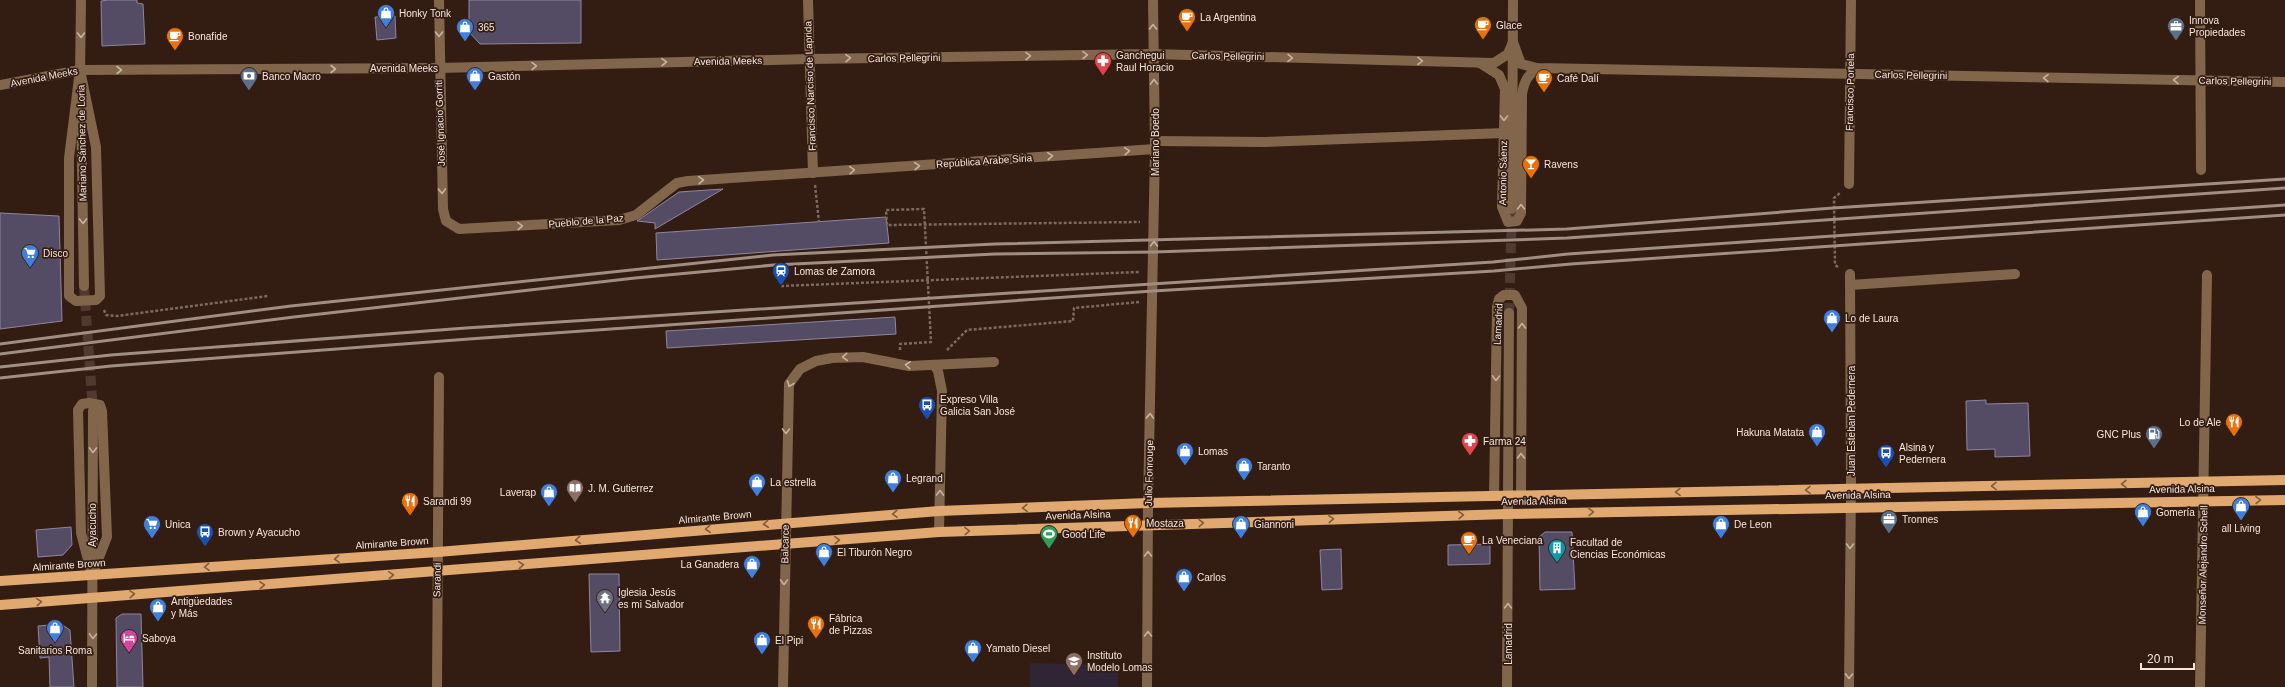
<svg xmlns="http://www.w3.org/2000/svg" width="2285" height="687" viewBox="0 0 2285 687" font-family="Helvetica,sans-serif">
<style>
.education{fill:#2f2534}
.building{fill:#544c65;stroke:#8e85a1}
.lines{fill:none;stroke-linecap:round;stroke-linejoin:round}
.minor-tunnel{stroke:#503a30;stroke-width:10;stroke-dasharray:10 5;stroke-linecap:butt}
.path{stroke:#7d695f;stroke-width:2.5;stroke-dasharray:3 2;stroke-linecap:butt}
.minor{stroke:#81664b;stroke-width:10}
.major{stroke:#e1a96f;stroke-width:10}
.rail{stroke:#a08d84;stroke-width:3}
.oneway{stroke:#c7b3a3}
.oneway2{stroke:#815b3b}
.labels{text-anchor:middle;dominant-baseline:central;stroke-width:3.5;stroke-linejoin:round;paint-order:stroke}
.poi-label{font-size:10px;fill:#f6e6de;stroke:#331c11;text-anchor:start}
.street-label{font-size:10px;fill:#f6e6de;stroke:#331c11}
</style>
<rect width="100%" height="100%" fill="#331c11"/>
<path class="education" d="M1030,663L1118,665V687H1030Z"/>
<g class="building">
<path d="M108,0H137V3L143,4L145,44L102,46L101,1Z"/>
<path d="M469,0H581V43L480,44L469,32Z"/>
<path d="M395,16L396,38L377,40L375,17Z"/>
<path d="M723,189L655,229V223L637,221L679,192Z"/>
<path d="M0,213L59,216L62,321L0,329Z"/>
<path d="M886,217L889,243L657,260L656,233Z"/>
<path d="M895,317L896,334L667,348L666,331Z"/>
<path d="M1986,400V404L2028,403L2030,456L1995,457V449L1967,450L1966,401Z"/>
<path d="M71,527L72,545L63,555L38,557L36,530Z"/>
<path d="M1545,532H1572L1575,589L1540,590L1539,537Z"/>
<path d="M1490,544V564L1448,565V545Z"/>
<path d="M1341,549L1342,589L1322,590L1320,550Z"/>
<path d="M589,574H619L620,651L591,652Z"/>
<path d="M141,614L143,687H117L116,618L122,614Z"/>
<path d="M61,624L70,630L74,687H50L49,657L40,658L38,626Z"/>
</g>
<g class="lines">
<g class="minor-tunnel">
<path d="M84,286L93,411"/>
<path d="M1509,313L1512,209"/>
</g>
<g class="path">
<path d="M815,185L819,222"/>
<path d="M1838,267L1835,265L1834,198L1840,193"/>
<path d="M781,286L1139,272"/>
<path d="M104,310L106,315L117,316L268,296"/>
<path d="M900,350V344L931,342L924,209L886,210L887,225L1140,222"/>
<path d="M947,350L967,330L1073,321L1074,308L1139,302"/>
</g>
<g class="minor">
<path d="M439,0L443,209L446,221L459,229L619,220L636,215L677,183L688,181L1155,149"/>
<path d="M808,0L813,173"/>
<path d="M2200,0L2201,170"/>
<path d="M1513,42L1521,64L1537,68L2285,82"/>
<path d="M1480,63L1499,75L1505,89L1502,207L1508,222L1517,221L1521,213L1522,94C1524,82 1527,76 1537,68"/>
<path d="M80,70L96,147L100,296L96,300L76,301L69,296V158Z"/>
<path d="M80,76L81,0"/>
<path d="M0,85L80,70L439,68L809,59L1153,54L1494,63L1508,54L1513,42"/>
<path d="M81,106L84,286"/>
<path d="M1155,141L1265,142L1504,133"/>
<path d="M1849,184L1851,0"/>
<path d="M1512,209L1513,0"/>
<path d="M1850,285L2015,274"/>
<path d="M934,365L938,371L942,391L939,532"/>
<path d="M89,403L100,405L102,411L107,537L92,575L81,533L78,410L82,404Z"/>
<path d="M1494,496L1497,307L1499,299L1504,295H1515L1522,308L1521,495"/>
<path d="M92,687L93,411"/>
<path d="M437,687L439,377"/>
<path d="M783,687L789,384L800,369L816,361L832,358L863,357L909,366L994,362"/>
<path d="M1147,687L1148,503L1155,149L1153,0"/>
<path d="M1507,687L1509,313"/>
<path d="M1849,687L1851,489L1850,274"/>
<path d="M2200,687L2207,275"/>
</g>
<g class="major">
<path d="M0,581L438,552L939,511L1148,503L2285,480"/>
<path d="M0,605L939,532L1508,514L2285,500"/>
</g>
<g class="rail">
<path d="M0,344L291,306L773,255L995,244L1567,229L1833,208L2285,179"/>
<path d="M0,354L294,317L635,278L774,265L995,254L1154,252L1567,238L2285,188"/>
<path d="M0,367L111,355L466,328L1493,262L1568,254L2285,205"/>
<path d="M0,378L111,366L469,339L1153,291L1494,271L1571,264L2285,215"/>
</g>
</g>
<defs><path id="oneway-chevron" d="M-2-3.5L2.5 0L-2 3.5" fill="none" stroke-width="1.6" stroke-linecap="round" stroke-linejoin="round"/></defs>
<g class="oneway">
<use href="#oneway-chevron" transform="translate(1153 27) rotate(-90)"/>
<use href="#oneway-chevron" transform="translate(439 34) rotate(90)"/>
<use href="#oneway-chevron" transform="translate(81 35) rotate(90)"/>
<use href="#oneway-chevron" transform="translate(1085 55) rotate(-1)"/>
<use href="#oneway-chevron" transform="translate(1028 56) rotate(-1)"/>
<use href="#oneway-chevron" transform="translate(848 58) rotate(-1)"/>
<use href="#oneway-chevron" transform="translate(1290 58) rotate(1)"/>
<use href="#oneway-chevron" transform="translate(1420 61) rotate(1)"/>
<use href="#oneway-chevron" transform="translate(664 62) rotate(-1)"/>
<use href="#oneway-chevron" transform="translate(534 66) rotate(-1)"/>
<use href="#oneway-chevron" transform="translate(333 69)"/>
<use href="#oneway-chevron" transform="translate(119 70)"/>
<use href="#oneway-chevron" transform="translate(2046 78) rotate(-179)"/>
<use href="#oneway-chevron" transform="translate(2176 80) rotate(-179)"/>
<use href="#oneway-chevron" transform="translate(1154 82) rotate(-91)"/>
<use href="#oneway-chevron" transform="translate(1504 118) rotate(91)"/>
<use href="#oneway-chevron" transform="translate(1127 151) rotate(-4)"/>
<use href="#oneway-chevron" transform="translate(1050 156) rotate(-4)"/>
<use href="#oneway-chevron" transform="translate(917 166) rotate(-4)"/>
<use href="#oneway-chevron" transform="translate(852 170) rotate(-4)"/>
<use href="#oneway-chevron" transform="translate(701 180) rotate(-4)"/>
<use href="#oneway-chevron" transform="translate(442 191) rotate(88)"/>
<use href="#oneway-chevron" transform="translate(1521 207) rotate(-90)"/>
<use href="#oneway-chevron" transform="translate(83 221) rotate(89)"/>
<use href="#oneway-chevron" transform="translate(520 226) rotate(-3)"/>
<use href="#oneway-chevron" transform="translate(1154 244) rotate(-89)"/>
<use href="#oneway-chevron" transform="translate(1522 326) rotate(-90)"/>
<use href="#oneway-chevron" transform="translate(845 357) rotate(176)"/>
<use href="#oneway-chevron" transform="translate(908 365) rotate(-175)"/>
<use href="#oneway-chevron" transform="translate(1496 378) rotate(91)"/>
<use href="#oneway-chevron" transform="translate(790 384) rotate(112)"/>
<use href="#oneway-chevron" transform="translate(1150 416) rotate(-88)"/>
<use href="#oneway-chevron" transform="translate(786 431) rotate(91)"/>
<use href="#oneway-chevron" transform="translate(93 450) rotate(90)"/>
<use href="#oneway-chevron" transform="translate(1521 456) rotate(-90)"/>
<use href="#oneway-chevron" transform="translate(940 493) rotate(-89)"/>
<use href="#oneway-chevron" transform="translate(1850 546) rotate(91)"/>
<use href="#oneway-chevron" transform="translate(1148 554) rotate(-90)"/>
<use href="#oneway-chevron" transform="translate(784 582) rotate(90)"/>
<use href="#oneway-chevron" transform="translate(1508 606) rotate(-90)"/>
<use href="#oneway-chevron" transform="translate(1148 634) rotate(-90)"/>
<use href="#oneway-chevron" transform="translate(93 636) rotate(91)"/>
<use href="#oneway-chevron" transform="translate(1849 676) rotate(91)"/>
</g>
<g class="oneway2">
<use href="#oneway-chevron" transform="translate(2124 484) rotate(179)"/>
<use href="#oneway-chevron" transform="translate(1994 486) rotate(179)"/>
<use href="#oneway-chevron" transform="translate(1808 490) rotate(179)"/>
<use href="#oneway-chevron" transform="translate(1678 492) rotate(179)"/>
<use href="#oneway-chevron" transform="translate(2258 500) rotate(-1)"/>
<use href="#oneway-chevron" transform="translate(1025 508) rotate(178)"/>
<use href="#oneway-chevron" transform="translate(1591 512) rotate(-1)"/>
<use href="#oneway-chevron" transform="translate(895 514) rotate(176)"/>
<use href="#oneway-chevron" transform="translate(1461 515) rotate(-2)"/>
<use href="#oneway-chevron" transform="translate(1331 519) rotate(-2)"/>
<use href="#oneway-chevron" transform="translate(1201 523) rotate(-2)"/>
<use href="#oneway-chevron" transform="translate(766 524) rotate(174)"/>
<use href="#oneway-chevron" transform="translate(708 529) rotate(175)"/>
<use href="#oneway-chevron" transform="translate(967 531) rotate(-2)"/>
<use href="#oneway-chevron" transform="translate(578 540) rotate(175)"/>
<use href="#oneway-chevron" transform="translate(837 540) rotate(-4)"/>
<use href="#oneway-chevron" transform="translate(337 559) rotate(176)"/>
<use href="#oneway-chevron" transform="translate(521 565) rotate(-5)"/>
<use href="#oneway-chevron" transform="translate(207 567) rotate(176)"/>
<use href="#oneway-chevron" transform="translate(391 575) rotate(-4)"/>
<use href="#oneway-chevron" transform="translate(262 585) rotate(-4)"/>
<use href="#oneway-chevron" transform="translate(132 594) rotate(-4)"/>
<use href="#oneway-chevron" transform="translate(39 602) rotate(-5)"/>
</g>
<defs>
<symbol id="shop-pin" viewBox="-11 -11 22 30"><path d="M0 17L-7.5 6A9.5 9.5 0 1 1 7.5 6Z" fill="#3f7fe0" stroke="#331c11"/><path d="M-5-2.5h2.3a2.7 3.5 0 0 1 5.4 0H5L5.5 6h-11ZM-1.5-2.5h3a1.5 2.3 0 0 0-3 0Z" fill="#fff"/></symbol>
<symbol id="cafe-pin" viewBox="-11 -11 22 30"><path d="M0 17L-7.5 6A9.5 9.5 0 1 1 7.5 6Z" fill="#e8710a" stroke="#331c11"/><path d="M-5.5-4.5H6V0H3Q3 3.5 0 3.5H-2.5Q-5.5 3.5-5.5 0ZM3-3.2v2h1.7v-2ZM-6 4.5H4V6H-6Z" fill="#fff"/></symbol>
<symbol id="office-pin" viewBox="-11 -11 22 30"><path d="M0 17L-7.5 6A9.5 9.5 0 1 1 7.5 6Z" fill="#5c6f8a" stroke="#331c11"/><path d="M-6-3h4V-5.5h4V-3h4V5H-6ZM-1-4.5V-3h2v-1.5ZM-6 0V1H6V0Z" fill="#fff"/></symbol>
<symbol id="pharmacy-pin" viewBox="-11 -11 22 30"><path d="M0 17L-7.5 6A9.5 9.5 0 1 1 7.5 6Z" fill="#e0444e" stroke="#331c11"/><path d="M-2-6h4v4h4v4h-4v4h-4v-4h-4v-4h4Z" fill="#fff"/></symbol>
<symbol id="bank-pin" viewBox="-11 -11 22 30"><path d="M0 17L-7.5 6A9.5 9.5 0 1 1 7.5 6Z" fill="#5c6f8a" stroke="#331c11"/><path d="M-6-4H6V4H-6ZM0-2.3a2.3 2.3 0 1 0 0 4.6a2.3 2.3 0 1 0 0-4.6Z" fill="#fff"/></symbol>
<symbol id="bar-pin" viewBox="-11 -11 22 30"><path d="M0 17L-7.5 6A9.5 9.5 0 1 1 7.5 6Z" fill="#e8710a" stroke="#331c11"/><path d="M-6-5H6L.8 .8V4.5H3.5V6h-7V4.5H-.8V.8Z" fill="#fff"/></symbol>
<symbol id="supermarket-pin" viewBox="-11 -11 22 30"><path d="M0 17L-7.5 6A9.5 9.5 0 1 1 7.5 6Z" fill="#3f7fe0" stroke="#331c11"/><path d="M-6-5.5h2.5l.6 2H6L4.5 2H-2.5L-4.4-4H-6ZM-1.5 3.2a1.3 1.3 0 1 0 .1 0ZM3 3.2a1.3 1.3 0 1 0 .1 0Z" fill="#fff"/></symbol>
<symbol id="station-pin" viewBox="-11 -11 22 30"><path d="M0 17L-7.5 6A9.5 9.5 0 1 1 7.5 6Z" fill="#1a4fb4" stroke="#331c11"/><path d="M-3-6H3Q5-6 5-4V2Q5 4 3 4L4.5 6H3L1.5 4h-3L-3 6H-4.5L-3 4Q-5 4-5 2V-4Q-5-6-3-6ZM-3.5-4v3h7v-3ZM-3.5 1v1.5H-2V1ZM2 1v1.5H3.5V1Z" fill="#fff"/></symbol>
<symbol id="bus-pin" viewBox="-11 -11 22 30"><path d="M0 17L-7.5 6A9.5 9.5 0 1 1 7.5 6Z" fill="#1a4fb4" stroke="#331c11"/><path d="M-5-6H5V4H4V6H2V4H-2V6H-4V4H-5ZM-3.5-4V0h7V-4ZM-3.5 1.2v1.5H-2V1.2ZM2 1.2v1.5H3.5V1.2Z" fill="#fff"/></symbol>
<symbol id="restaurant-pin" viewBox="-11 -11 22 30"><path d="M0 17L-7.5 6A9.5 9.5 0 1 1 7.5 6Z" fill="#e8710a" stroke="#331c11"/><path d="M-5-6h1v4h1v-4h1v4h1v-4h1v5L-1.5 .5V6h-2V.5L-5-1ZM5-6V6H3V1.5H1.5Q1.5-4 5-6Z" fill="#fff"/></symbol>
<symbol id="fuel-pin" viewBox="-11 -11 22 30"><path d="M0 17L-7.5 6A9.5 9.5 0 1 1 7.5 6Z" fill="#5c6f8a" stroke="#331c11"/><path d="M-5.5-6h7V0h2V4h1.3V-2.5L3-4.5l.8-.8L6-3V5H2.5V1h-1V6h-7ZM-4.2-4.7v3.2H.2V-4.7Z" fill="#fff"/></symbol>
<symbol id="library-pin" viewBox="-11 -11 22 30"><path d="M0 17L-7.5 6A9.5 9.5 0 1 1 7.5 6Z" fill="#8d6e63" stroke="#331c11"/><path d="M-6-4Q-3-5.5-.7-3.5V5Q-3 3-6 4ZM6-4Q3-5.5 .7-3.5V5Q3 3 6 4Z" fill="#fff"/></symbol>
<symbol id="stadium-pin" viewBox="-11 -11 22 30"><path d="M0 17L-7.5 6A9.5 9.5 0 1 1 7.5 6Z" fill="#2e9e5b" stroke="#331c11"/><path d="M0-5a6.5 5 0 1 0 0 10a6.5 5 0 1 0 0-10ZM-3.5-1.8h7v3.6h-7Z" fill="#fff"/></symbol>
<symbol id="building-pin" viewBox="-11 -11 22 30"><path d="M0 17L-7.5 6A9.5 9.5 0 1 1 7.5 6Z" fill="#0f9aa8" stroke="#331c11"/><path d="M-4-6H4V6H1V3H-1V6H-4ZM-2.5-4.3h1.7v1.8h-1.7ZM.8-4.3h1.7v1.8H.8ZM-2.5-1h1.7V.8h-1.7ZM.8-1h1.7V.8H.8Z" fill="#fff"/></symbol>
<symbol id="temple-pin" viewBox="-11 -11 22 30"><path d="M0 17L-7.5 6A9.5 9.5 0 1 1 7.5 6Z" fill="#6b7280" stroke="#331c11"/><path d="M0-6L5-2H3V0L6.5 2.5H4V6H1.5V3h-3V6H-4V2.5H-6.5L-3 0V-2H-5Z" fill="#fff"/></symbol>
<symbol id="hotel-pin" viewBox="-11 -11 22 30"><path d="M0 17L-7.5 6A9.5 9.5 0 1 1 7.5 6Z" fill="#d1479c" stroke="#331c11"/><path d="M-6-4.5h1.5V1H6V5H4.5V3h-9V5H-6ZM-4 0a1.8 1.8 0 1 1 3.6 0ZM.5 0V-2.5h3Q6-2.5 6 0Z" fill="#fff"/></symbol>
<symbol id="school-pin" viewBox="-11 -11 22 30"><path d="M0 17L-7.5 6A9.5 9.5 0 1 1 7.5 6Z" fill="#8d6e63" stroke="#331c11"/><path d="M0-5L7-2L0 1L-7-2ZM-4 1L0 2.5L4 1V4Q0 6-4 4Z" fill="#fff"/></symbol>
</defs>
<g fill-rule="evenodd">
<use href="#shop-pin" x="376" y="3" width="20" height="27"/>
<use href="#cafe-pin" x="1177" y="7" width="20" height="27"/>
<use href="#cafe-pin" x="1473" y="15" width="20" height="27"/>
<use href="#office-pin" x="2166" y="16" width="20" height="27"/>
<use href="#shop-pin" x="455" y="17" width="20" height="27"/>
<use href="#cafe-pin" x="165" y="26" width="20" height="27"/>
<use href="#pharmacy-pin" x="1093" y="51" width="20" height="27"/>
<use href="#bank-pin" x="239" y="66" width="20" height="27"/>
<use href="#shop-pin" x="465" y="66" width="20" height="27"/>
<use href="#cafe-pin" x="1534" y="68" width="20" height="27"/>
<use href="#bar-pin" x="1521" y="154" width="20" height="27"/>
<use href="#supermarket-pin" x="20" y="243" width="20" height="27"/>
<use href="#station-pin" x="771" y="261" width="20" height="27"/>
<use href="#shop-pin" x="1822" y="308" width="20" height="27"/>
<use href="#bus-pin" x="917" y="395" width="20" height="27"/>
<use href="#restaurant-pin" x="2224" y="412" width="20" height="27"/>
<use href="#shop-pin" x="1807" y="422" width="20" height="27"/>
<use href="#fuel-pin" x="2144" y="424" width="20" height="27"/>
<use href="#pharmacy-pin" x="1460" y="431" width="20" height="27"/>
<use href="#shop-pin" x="1175" y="441" width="20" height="27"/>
<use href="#bus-pin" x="1876" y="443" width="20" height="27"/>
<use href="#shop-pin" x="1234" y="456" width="20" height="27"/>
<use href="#shop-pin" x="883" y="468" width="20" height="27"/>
<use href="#shop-pin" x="747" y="472" width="20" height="27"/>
<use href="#library-pin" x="565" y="478" width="20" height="27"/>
<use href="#shop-pin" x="539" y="482" width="20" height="27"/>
<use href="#restaurant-pin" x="400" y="491" width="20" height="27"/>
<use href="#shop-pin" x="2231" y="496" width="20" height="27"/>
<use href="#shop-pin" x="2133" y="502" width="20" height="27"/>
<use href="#office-pin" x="1879" y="509" width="20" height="27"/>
<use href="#restaurant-pin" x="1123" y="513" width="20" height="27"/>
<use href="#supermarket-pin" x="142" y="514" width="20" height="27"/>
<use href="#shop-pin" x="1231" y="514" width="20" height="27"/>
<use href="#shop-pin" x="1711" y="514" width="20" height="27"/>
<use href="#bus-pin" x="195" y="522" width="20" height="27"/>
<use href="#stadium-pin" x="1039" y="524" width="20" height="27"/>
<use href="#cafe-pin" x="1459" y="530" width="20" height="27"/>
<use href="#building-pin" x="1547" y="538" width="20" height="27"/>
<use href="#shop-pin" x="814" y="542" width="20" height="27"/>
<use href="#shop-pin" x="742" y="554" width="20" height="27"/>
<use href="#shop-pin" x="1174" y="567" width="20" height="27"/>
<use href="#temple-pin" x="595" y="588" width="20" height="27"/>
<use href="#shop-pin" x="148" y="597" width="20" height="27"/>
<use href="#restaurant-pin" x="806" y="614" width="20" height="27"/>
<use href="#shop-pin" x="45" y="618" width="20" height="27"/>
<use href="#hotel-pin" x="119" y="628" width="20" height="27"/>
<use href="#shop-pin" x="752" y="630" width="20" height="27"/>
<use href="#shop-pin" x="963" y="638" width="20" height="27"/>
<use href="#school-pin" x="1064" y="651" width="20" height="27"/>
</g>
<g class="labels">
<g class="poi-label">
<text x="399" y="13">Honky Tonk</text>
<text x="1200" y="17">La Argentina</text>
<text x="2189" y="20">Innova<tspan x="2189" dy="12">Propiedades</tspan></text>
<text x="1496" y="25">Glace</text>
<text x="478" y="27">365</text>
<text x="188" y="36">Bonafide</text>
<text x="1116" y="55">Ganchegui<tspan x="1116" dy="12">Raul Horacio</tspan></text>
<text x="262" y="76">Banco Macro</text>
<text x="488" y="76">Gastón</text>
<text x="1557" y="78">Café Dalí</text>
<text x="1544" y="164">Ravens</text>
<text x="43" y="253">Disco</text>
<text x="794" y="271">Lomas de Zamora</text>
<text x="1845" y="318">Lo de Laura</text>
<text x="940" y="399">Expreso Villa<tspan x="940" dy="12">Galicia San José</tspan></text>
<text x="2221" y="422" text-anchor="end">Lo de Ale</text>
<text x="1804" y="432" text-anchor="end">Hakuna Matata</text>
<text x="2141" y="434" text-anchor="end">GNC Plus</text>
<text x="1483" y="441">Farma 24</text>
<text x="1899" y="447">Alsina y<tspan x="1899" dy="12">Pedernera</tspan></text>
<text x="1198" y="451">Lomas</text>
<text x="1257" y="466">Taranto</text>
<text x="906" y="478">Legrand</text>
<text x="770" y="482">La estrella</text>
<text x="588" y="488">J. M. Gutierrez</text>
<text x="536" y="492" text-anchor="end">Laverap</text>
<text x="423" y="501">Sarandi 99</text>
<text x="2156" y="512">Gomería</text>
<text x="1902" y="519">Tronnes</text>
<text x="1146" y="523">Mostaza</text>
<text x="165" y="524">Unica</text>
<text x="1254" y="524">Giannoni</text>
<text x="1734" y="524">De Leon</text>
<text x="2241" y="528" text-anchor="middle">all Living</text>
<text x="218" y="532">Brown y Ayacucho</text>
<text x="1062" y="534">Good Life</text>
<text x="1482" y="540">La Veneciana</text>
<text x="1570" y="542">Facultad de<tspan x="1570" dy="12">Ciencias Económicas</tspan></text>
<text x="837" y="552">El Tiburón Negro</text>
<text x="739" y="564" text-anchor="end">La Ganadera</text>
<text x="1197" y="577">Carlos</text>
<text x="618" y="592">Iglesia Jesús<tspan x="618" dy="12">es mi Salvador</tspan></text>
<text x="171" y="601">Antigüedades<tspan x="171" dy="12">y Más</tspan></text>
<text x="829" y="618">Fábrica<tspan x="829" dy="12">de Pizzas</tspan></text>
<text x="142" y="638">Saboya</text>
<text x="775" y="640">El Pipi</text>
<text x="986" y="648">Yamato Diesel</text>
<text x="55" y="650" text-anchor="middle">Sanitarios Roma</text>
<text x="1087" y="655">Instituto<tspan x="1087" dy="12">Modelo Lomas</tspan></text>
</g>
<g class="street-label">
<text transform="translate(1228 56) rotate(1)">Carlos Pellegrini</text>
<text transform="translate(904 58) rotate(-1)">Carlos Pellegrini</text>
<text transform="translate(728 61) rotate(-1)">Avenida Meeks</text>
<text x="404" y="68">Avenida Meeks</text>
<text transform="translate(1911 75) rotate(1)">Carlos Pellegrini</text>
<text transform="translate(44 77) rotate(-11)">Avenida Meeks</text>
<text transform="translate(2235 81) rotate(1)">Carlos Pellegrini</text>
<text transform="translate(810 86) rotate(-92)">Francisco Narciso de Laprida</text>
<text transform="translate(1850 92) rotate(-89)">Francisco Portela</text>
<text transform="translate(440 123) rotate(-92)">José Ignacio Gorriti</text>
<text transform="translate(1155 142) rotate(-90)">Mariano Boedo</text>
<text transform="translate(82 143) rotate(-91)">Mariano Sánchez de Loria</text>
<text transform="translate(984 161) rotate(-4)">República Arabe Siria</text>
<text transform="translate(1503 173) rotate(-89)">Antonio Sáenz</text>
<text transform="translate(586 221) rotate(-5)">Pueblo de la Paz</text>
<text transform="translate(1498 324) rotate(-87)">Lamadrid</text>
<text transform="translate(1851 421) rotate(-90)">Juan Esteban Pedernera</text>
<text transform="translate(1149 473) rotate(-89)">Julio Fonrouge</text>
<text transform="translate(2182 489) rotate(-1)">Avenida Alsina</text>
<text transform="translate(1858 495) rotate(-1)">Avenida Alsina</text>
<text transform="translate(1534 501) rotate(-1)">Avenida Alsina</text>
<text transform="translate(1078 515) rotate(-2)">Avenida Alsina</text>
<text transform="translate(715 517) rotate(-5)">Almirante Brown</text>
<text transform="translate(92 525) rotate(-90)">Ayacucho</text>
<text transform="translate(392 543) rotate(-4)">Almirante Brown</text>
<text transform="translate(785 544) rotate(-89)">Balcarce</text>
<text transform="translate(69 565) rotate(-4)">Almirante Brown</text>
<text transform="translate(2203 565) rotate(-89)">Monseñor Alejandro Schell</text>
<text transform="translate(437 580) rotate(-89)">Sarandi</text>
<text transform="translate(1508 644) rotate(-90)">Lamadrid</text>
</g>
</g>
<path d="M2141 663v6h53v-6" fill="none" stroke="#f6e6de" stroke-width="2"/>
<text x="2147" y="663" font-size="12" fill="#f6e6de" stroke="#331c11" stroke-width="3" paint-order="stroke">20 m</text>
</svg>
